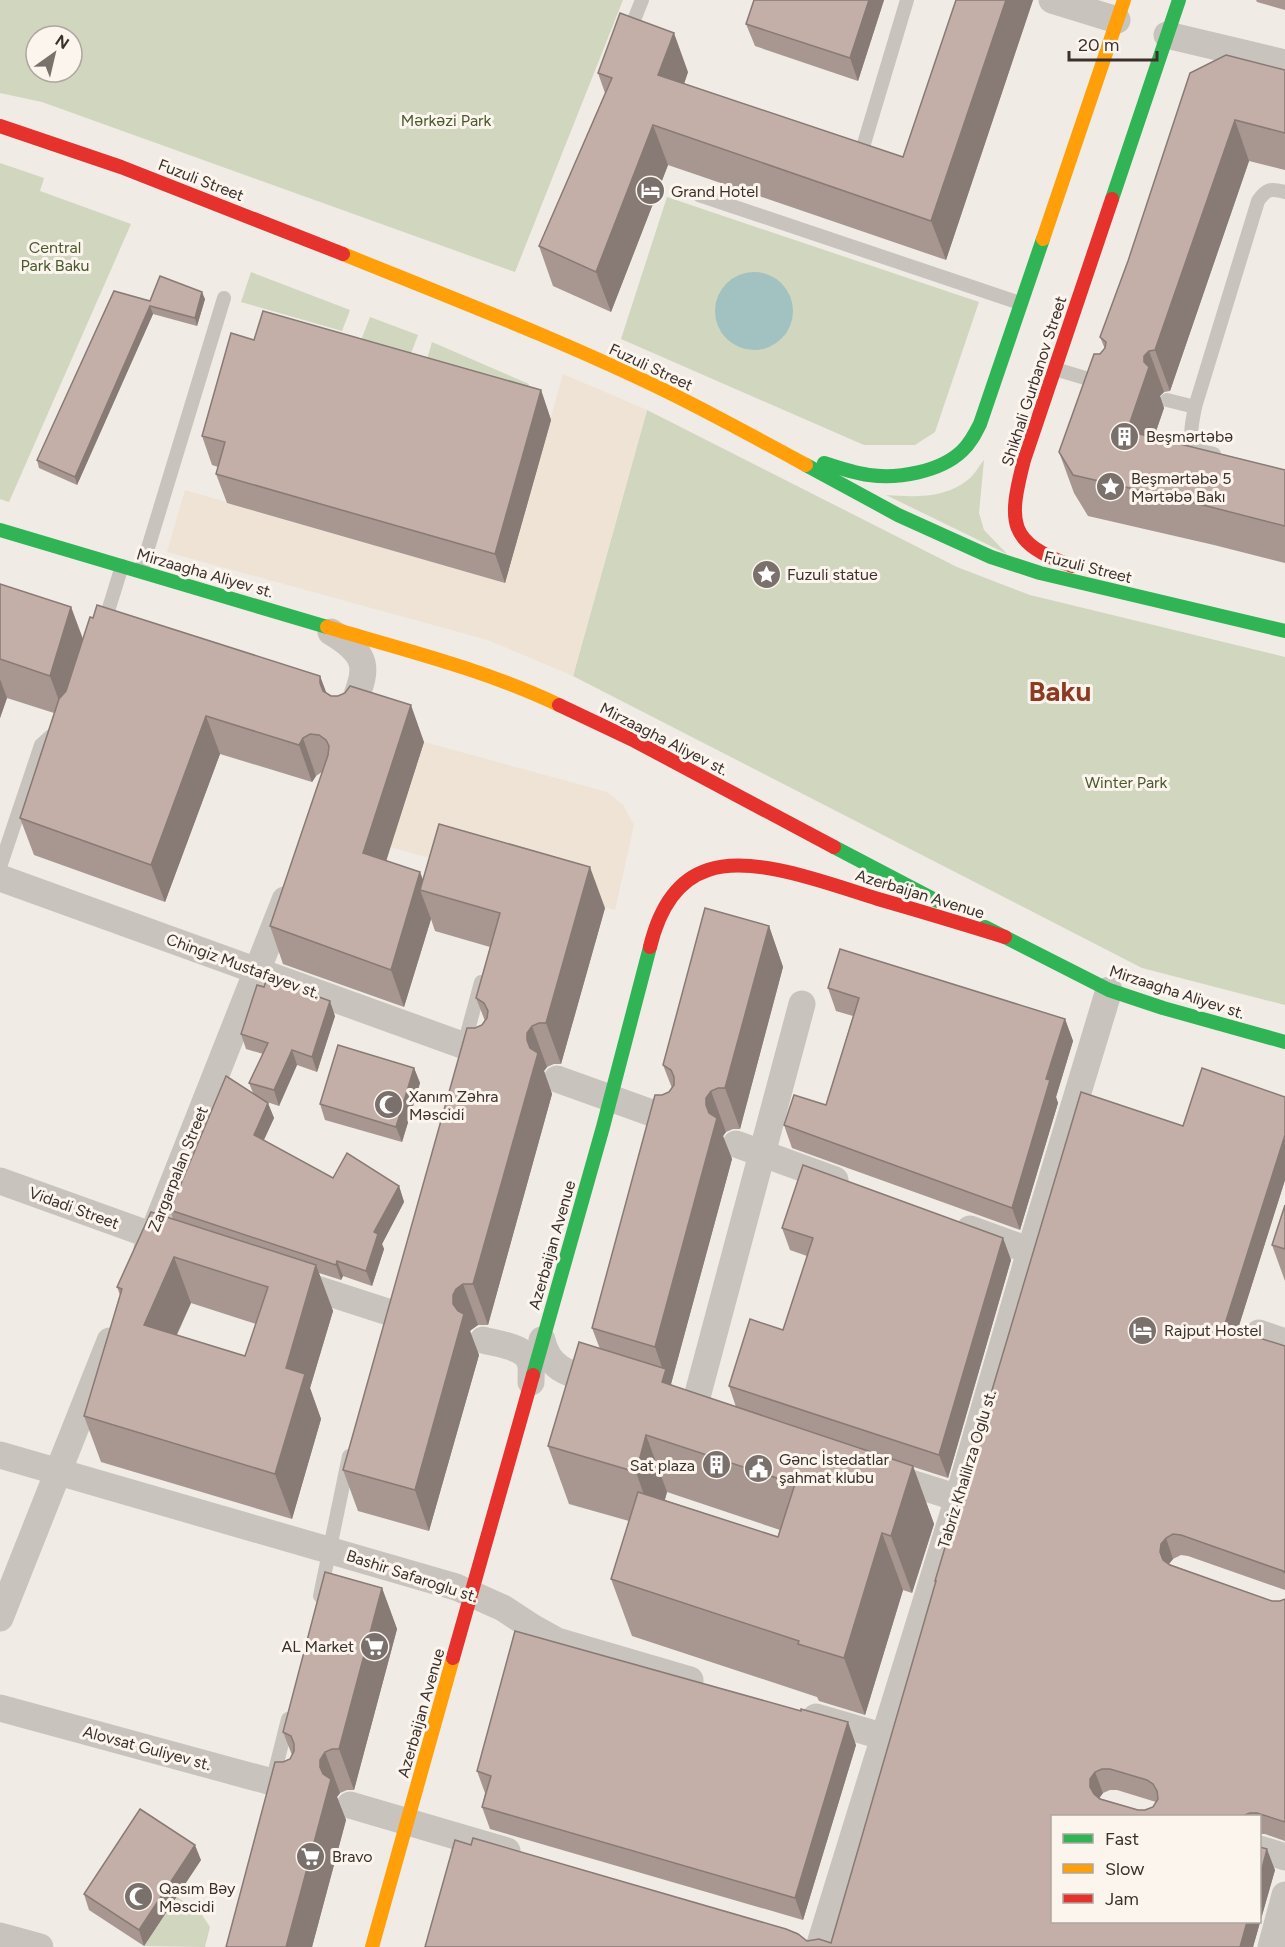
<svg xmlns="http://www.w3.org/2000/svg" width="1285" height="1947" viewBox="0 0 1285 1947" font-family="Figtree,sans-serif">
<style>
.green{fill:#d1d6bf;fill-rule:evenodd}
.plaza{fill:#eee3d5}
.water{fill:#a1c2c1}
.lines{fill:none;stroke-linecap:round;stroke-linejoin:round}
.lane{stroke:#c9c3be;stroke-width:14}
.street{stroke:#c9c3be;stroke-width:27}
.fast{stroke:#30b455;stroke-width:14}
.slow{stroke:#ff9f0a;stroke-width:14}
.jam{stroke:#e5322d;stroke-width:14}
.wall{fill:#a89690;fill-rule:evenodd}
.shaded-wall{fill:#887a75}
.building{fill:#c3afa7;stroke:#887a75;stroke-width:1.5;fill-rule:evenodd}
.labels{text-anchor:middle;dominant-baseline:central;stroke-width:6;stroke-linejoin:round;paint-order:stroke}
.park-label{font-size:16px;fill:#4a5a2e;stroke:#fbf5ee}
.street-label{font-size:16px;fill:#3b302b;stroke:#fbf5ee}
.poi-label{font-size:16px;fill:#3b302b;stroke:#fbf5ee;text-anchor:start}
.town-label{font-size:28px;font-weight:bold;fill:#8c3b22;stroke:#fbf5ee}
</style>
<rect width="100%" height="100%" fill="#f0ebe5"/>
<g class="green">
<path d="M0,0H623L515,272L42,102L0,93ZM36,36H72V72H36Z"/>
<path d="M0,163L44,178L40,191L131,224L9,502L0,499Z"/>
<path d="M667,197L979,302L935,432L915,445H864L621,339Z"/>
<path d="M251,272L350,310L342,331L241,302Z"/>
<path d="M370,317L418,335L405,369L355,356Z"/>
<path d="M432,342L529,384L522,403L423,373Z"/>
<path d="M647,410L957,567L1030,595L1285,657V1005L1142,968L573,676Z"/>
<path d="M984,460L979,513L984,530L1007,554L886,495C915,497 945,499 969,479C975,474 979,466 984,460Z"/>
<path d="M177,1897L200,1912L210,1927L205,1947L144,1946Z"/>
</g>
<g class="plaza">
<path d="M563,374L647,410L573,676L488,640L167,552L185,490L505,583Z"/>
<path d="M424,742L607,792L623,805L634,825L615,910L390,847Z"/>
</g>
<circle class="water" cx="754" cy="311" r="39"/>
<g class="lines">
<g class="lane">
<path d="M628,35L642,0"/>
<path d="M863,147L907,0"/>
<path d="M699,195L1020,303"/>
<path d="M1055,369L1102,383"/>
<path d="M1167,400L1195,407"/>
<path d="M1214,454C1210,453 1203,452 1199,450C1186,441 1193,420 1195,407L1258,201C1266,189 1271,188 1285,192"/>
<path d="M141,571L224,298"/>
<path d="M104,624L122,566"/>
<path d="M0,867L41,745L51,736L60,734"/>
<path d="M464,1045L481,982"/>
<path d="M320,1596L349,1456"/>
<path d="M273,1779L288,1719"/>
</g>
<g class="street">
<path d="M1052,0L1117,20"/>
<path d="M1167,35L1285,63"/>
<path d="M331,632C378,660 363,674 349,718"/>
<path d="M0,878L487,1054"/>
<path d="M557,1079L674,1121"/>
<path d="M736,1144L835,1180"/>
<path d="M0,1181L167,1241"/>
<path d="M970,1229L1031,1251"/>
<path d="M147,1249L285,900"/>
<path d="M292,1281L388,1312"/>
<path d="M1259,1333L1285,1342"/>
<path d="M483,1340C497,1344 525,1346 530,1362C532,1368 531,1376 531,1382"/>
<path d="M542,1340C549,1373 576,1375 603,1384"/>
<path d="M693,1412L802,1004"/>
<path d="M0,1455L456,1587L503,1608L532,1627L557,1641L690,1680"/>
<path d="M885,1475L958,1498"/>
<path d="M0,1618L110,1341"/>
<path d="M0,1708L294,1788"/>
<path d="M816,1717L885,1737"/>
<path d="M350,1805L507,1851"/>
<path d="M1260,1849L1285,1857"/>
<path d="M0,1936L40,1947"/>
<path d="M819,1947L958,1498L1036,1231L1109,990"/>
<path d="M1271,1947L1285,1895"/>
</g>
<g class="fast">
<path d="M1112,199L1179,0"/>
<path d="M824,463C839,468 854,473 869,475C898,479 940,472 962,451C970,444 975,434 980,424L1043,239"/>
<path d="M806,465L898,515L991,557L1040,573L1285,631"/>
<path d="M0,530L327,627"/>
<path d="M834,847L937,901"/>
<path d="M985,927L1109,990L1163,1008L1285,1042"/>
<path d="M533,1375L603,1127L650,947"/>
</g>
<g class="slow">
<path d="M1043,239L1124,0"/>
<path d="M343,254C454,299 566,342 674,395C718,417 762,441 806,465"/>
<path d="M327,627C405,650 486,670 559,705"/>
<path d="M372,1947L453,1658"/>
</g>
<g class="jam">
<path d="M0,126L121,167L343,254"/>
<path d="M1072,566C1007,542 1008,523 1024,460L1112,199"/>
<path d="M559,705L635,741L834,847"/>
<path d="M650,947C658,914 674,881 708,870C754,854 832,885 878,899C920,911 963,924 1005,937"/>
<path d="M453,1658L533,1375"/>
</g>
</g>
<g class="wall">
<path d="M754,0H884L858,81L755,46L746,24Z"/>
<path d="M956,0H1033L946,260L668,165L611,312L553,286L539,246L605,93L598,73L688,72L684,84L903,157Z"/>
<path d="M1256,0H1285V10L1257,2Z"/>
<path d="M1285,70V170L1249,161L1170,391L1164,392L1160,396L1164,408L1154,437L1285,470V563L1214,545L1088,516L1074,493L1059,452L1105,349L1100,337L1128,261L1190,73Z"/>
<path d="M205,299L197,326L153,314L77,485L39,468L37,460L150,301Z"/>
<path d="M254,340L541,390L551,420L505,583L227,503L216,474L218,467L212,465L202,436Z"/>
<path d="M0,584L71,607L83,639L320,676L326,693L331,696L424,742L386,860L423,880L605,908L561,1064H554L547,1067L544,1071L552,1094L488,1325H478L471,1330L470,1331L479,1355L429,1531L358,1511L343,1470L475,1028L482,1025L485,1021L476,998L490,947L435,931L431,919L404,1007L283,964L270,926L322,772L316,776L312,782L220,754L165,902L34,855L20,818L54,713L7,698L0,718Z"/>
<path d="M769,926L783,967L740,1129H733L726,1132L723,1136L732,1159L671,1384L672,1386L736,1407L729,1386L783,1330L807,1256L790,1250L782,1228L1003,1238L1011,1260L948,1478L895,1461L913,1466L934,1524L912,1593L903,1590L865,1715L819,1701L817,1697L632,1636L611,1579L629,1521L569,1504L548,1446L600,1349L592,1328L662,1095L669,1092L672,1088L663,1065ZM667,1492L780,1530L778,1537L665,1500Z"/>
<path d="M828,988L1065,1019L1073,1041L1056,1097L1058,1103L1020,1230L792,1148L784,1125L826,1105L853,1016L836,1011Z"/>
<path d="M335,1016L317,1072L297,1065L279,1106L267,1102L274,1118L264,1140L333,1178L399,1186L404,1202L382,1244L384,1249L372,1286L343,1276L341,1280L319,1273L333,1311L310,1388L321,1419L292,1519L101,1462L84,1416L120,1295L117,1287L173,1219L170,1210L253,1093L249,1083L263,1054L246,1049L241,1034ZM191,1303L256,1324L245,1356L177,1335Z"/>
<path d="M414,1068L420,1083L402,1142L325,1120L320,1104Z"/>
<path d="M1285,1097V1180L1237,1331L1285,1346V1590L1188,1556L1181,1555L1173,1559L1169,1564L1272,1601H1280L1285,1599V1841L1265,1834H1260V1816H1053L1275,1870L1253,1947H425L807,1941L831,1943L936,1583L935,1581L1183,1126ZM1110,1790H1117L1156,1802L1153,1807L1145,1810H1138L1099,1798L1103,1793Z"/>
<path d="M1285,1205V1281L1272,1245Z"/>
<path d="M382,1588L397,1629L354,1790H347L340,1793L337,1797L346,1820L312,1947H226L283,1762L290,1759L292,1755L283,1732Z"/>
<path d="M856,1745L803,1920L490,1829L482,1807L485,1793L477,1771Z"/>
<path d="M201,1860L144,1946L89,1910L84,1894Z"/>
</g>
<g class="shaded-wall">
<path d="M869,0H884L858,81L850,58Z"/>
<path d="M1006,0H1033L946,260L931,221Z"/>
<path d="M674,33L688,72L673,115L658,75Z"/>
<path d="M1235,120L1249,161L1170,391L1155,350Z"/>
<path d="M653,125L668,165L611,312L596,272Z"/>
<path d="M202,292L205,299L197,326L195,318Z"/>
<path d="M150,306L153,314L77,485L75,477Z"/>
<path d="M1149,351L1164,392L1160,396L1164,408L1142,472L1127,431L1144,362V356Z"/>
<path d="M541,390L551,420L505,583L495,554Z"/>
<path d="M71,607L86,648L65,717L50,676Z"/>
<path d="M320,676L334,713L320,683Z"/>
<path d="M0,679L7,698L0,718Z"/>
<path d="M411,705L424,742L377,890L363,853Z"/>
<path d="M206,716L220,754L165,902L151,865Z"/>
<path d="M303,738L316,776L312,782L299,745Z"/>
<path d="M590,867L605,908L561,1064L546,1023Z"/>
<path d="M420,872L428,892L420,890L431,919L404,1007L391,970Z"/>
<path d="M769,926L783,967L740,1129L725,1088Z"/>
<path d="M330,1001L335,1016L317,1072L312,1057Z"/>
<path d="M1065,1019L1073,1041L1056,1097L1058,1103L1020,1230L1012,1208L1046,1079Z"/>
<path d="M532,1026L547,1067L544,1071L552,1094L488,1325L473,1284L527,1040V1033Z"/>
<path d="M292,1050L297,1065L279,1106L274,1090Z"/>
<path d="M414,1068L420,1083L402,1142L396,1127Z"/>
<path d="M711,1091L726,1132L723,1136L732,1159L671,1384L686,1426L662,1382L664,1373L655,1347L706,1105V1098Z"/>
<path d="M268,1103L274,1118L259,1150L254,1135Z"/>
<path d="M1285,1135V1180L1232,1348L1224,1327Z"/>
<path d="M399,1186L404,1202L382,1244L384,1249L372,1286L366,1271L374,1232Z"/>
<path d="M1003,1238L1011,1260L948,1478L939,1455Z"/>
<path d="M174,1257L191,1303L160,1370L144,1325Z"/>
<path d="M337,1261L343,1276L341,1280L336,1265Z"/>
<path d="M316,1265L333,1311L310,1388L321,1419L292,1519L275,1474L286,1368Z"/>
<path d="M463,1284L478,1325L471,1330L470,1331L479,1355L429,1531L415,1490L453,1304V1295L456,1289Z"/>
<path d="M646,1435L667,1492L656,1529L636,1472Z"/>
<path d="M913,1466L934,1524L912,1593L891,1536Z"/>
<path d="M882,1533L903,1590L865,1715L844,1658Z"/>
<path d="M1166,1538L1173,1559L1168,1565L1167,1573L1160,1552L1161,1544Z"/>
<path d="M382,1588L397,1629L354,1790L339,1749Z"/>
<path d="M848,1722L856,1745L803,1920L795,1898Z"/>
<path d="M325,1752L340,1793L337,1797L346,1820L312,1947H286L320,1760Z"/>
<path d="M1095,1772L1103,1793L1098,1800V1808L1090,1787V1779Z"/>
<path d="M195,1845L201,1860L144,1946L139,1930Z"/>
<path d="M1267,1849L1275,1870L1253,1947H1240L1247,1922H1260V1876Z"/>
</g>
<g class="building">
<path d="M754,0H869L850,58L746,24Z"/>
<path d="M956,0H1006L931,221L653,125L596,272L539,246L612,78L598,73L620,13L674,33L658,75L903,157Z"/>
<path d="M1226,55L1285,70V133L1235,120L1155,350L1149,351L1144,356V362L1149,367L1127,431L1285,470V526L1199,504L1073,475L1059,452L1094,354H1100L1105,348L1106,342L1100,337L1128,261L1190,73Z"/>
<path d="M160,276L202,292L195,318L150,306L75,477L37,460L114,291L150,301Z"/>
<path d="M263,311L541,390L495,554L216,474L225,442L202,436L231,333L254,340Z"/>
<path d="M0,584L71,607L50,676L0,659Z"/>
<path d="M97,605L320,676V683L323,691L331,696H338L345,693L350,686L411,705L363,853L420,872L391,970L270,926L328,755L329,746L326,740L319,735L310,734L303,738L299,745L206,716L151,865L20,818L59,699L66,691L90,617L93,618Z"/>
<path d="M439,824L590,867L546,1023H539L532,1026L527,1033V1040L530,1048L538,1053L473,1284H463L456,1289L453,1295V1304L458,1311L464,1314L415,1490L343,1470L467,1028H475L482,1025L487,1018L488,1011L484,1003L476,998L500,913L420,890Z"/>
<path d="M705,908L769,926L725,1088H718L711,1091L706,1098V1105L709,1113L717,1118L655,1347L592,1328L655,1095H662L669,1092L674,1085V1077L671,1070L663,1065Z"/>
<path d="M840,949L1065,1019L1046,1079L1050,1080L1012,1208L784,1125L794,1095L826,1105L859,998L828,988Z"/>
<path d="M267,978L330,1001L312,1057L292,1050L274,1090L249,1083L268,1043L241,1034L257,985L264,987Z"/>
<path d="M338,1045L414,1068L396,1127L320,1104Z"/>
<path d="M1202,1068L1285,1097V1135L1224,1327L1285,1346V1573L1283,1571L1181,1535L1173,1534L1166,1538L1161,1544L1160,1552L1163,1560L1170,1565L1272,1601H1280L1285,1599V1822L1257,1813H1250L1242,1816H1053V1922H1247L1240,1947H425L455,1840L471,1845L473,1838L786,1929L798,1934L807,1941L819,1939L831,1943L936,1581H935L1081,1092L1183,1126ZM1102,1769H1110L1147,1780L1153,1784L1157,1791L1158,1799L1153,1807L1145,1810H1138L1100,1799L1094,1794L1090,1787V1779L1095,1772Z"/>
<path d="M226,1076L268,1103L254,1135L333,1178L347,1153L399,1186L374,1232L378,1234L366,1271L337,1261L336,1265L170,1210Z"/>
<path d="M803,1165L1003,1238L939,1455L729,1386L750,1319L783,1330L813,1238L782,1228Z"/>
<path d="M1285,1205V1249L1272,1245Z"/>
<path d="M151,1212L316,1265L286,1368L305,1374L275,1474L84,1416L122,1289L117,1287ZM174,1257L268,1287L245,1356L144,1325Z"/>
<path d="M579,1342L666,1369L662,1382L913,1466L891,1536L882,1533L844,1658L798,1644L799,1641L611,1579L638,1492L778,1537L795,1484L646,1435L636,1472L548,1446Z"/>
<path d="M325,1572L382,1588L339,1749H332L325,1752L320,1760V1767L323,1774L331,1779L286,1947H226L275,1762H283L290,1759L294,1751V1744L291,1736L283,1732Z"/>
<path d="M515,1631L801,1711V1709L848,1722L795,1898L482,1807L491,1776L477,1771Z"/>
<path d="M140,1809L195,1845L139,1930L84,1894Z"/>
<path d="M1260,1847L1267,1849L1260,1876Z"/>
</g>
<defs>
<symbol id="hotel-disc" viewBox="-11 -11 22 22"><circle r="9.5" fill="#7a716c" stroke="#fbf5ee"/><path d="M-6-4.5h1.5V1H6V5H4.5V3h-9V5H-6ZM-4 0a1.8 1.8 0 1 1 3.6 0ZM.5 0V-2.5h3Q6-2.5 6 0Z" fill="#fff"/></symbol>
<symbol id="building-disc" viewBox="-11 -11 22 22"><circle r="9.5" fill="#7a716c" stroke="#fbf5ee"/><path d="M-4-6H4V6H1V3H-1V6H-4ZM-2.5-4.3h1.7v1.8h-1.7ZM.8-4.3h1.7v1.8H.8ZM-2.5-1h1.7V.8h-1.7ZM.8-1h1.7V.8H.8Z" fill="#fff"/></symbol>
<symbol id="sight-disc" viewBox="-11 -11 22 22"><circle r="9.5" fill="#7a716c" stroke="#fbf5ee"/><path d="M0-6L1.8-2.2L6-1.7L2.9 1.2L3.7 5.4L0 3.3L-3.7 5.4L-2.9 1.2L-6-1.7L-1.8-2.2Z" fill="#fff"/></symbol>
<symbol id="mosque-disc" viewBox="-11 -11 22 22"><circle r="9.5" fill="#7a716c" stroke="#fbf5ee"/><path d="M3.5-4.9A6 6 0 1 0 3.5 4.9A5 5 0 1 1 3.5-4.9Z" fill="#fff"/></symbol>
<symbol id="civic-disc" viewBox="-11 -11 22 22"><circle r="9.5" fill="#7a716c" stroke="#fbf5ee"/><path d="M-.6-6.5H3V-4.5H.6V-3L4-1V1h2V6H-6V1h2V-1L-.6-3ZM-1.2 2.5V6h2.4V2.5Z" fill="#fff"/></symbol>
<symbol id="supermarket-disc" viewBox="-11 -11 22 22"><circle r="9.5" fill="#7a716c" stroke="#fbf5ee"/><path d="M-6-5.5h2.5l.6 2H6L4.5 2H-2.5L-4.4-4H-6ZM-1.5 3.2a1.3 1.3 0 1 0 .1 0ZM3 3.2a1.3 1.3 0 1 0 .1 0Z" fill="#fff"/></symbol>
</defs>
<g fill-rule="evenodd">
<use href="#hotel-disc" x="634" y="174" width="33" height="33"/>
<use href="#building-disc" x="1108" y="420" width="33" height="33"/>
<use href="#sight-disc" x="1094" y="470" width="33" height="33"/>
<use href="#sight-disc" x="750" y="558" width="33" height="33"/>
<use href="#mosque-disc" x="372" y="1088" width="33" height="33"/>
<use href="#hotel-disc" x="1126" y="1314" width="33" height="33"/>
<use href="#building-disc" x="700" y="1448" width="33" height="33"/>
<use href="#civic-disc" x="742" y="1452" width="33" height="33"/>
<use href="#supermarket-disc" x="358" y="1630" width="33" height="33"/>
<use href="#supermarket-disc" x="294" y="1840" width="33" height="33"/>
<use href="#mosque-disc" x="122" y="1880" width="33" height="33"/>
</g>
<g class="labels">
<g class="park-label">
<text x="446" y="120">Mərkəzi Park</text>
<text x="55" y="247">Central<tspan x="55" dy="18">Park Baku</tspan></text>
<text x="1126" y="782">Winter Park</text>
</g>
<g class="street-label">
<text transform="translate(201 180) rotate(21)">Fuzuli Street</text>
<text transform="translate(651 367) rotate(25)">Fuzuli Street</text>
<text transform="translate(1034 381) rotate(-72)">Shikhali Gurbanov Street</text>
<text transform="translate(1088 567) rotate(14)">Fuzuli Street</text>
<text transform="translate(205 573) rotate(16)">Mirzaagha Aliyev st.</text>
<text transform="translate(664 739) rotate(27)">Mirzaagha Aliyev st.</text>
<text transform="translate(920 894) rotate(17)">Azerbaijan Avenue</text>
<text transform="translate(243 966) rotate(20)">Chingiz Mustafayev st.</text>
<text transform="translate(1177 992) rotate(18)">Mirzaagha Aliyev st.</text>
<text transform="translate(178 1169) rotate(-68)">Zargarpalan Street</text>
<text transform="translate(74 1208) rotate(20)">Vidadi Street</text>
<text transform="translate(552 1245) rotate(-74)">Azerbaijan Avenue</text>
<text transform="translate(967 1469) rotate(-73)">Tabriz Khalilrza Oglu st.</text>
<text transform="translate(412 1576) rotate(18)">Bashir Safaroglu st.</text>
<text transform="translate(421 1713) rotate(-74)">Azerbaijan Avenue</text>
<text transform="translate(147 1748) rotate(15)">Alovsat Guliyev st.</text>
</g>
<g class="poi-label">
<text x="671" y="191">Grand Hotel</text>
<text x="1146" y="436">Beşmərtəbə</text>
<text x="1131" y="478">Beşmərtəbə 5<tspan x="1131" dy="18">Mərtəbə Bakı</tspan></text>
<text x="787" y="574">Fuzuli statue</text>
<text x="409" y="1096">Xanım Zəhra<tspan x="409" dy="18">Məscidi</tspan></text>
<text x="1164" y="1330">Rajput Hostel</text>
<text x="779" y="1459">Gənc İstedatlar<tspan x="779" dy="18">şahmat klubu</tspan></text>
<text x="695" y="1465" text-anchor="end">Sat plaza</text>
<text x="354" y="1646" text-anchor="end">AL Market</text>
<text x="332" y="1856">Bravo</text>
<text x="159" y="1888">Qasım Bəy<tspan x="159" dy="18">Məscidi</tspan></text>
</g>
<g class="town-label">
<text x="1060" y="691">Baku</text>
</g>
</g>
<rect x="1051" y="1815" width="210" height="108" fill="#fbf5ee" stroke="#aea6a0" stroke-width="1.5"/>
<rect x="1063" y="1834" width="30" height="9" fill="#30b455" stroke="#aea6a0" stroke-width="1.5"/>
<text x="1105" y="1845" font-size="18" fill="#3b302b">Fast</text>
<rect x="1063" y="1864" width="30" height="9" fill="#ff9f0a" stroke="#aea6a0" stroke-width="1.5"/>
<text x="1105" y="1875" font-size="18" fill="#3b302b">Slow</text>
<rect x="1063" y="1894" width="30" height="9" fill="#e5322d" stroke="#aea6a0" stroke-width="1.5"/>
<text x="1105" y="1905" font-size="18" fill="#3b302b">Jam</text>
<g transform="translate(54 54) rotate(34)"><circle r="28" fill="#fbf5ee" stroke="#aea6a0" stroke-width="1.5"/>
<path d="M0-4.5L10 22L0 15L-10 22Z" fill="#7a716c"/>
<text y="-9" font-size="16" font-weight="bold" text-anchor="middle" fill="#3b302b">N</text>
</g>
<path d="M1069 51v9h88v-9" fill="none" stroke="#3b302b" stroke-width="3"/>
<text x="1078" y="51" font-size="18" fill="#3b302b" stroke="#fbf5ee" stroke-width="4.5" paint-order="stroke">20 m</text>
</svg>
